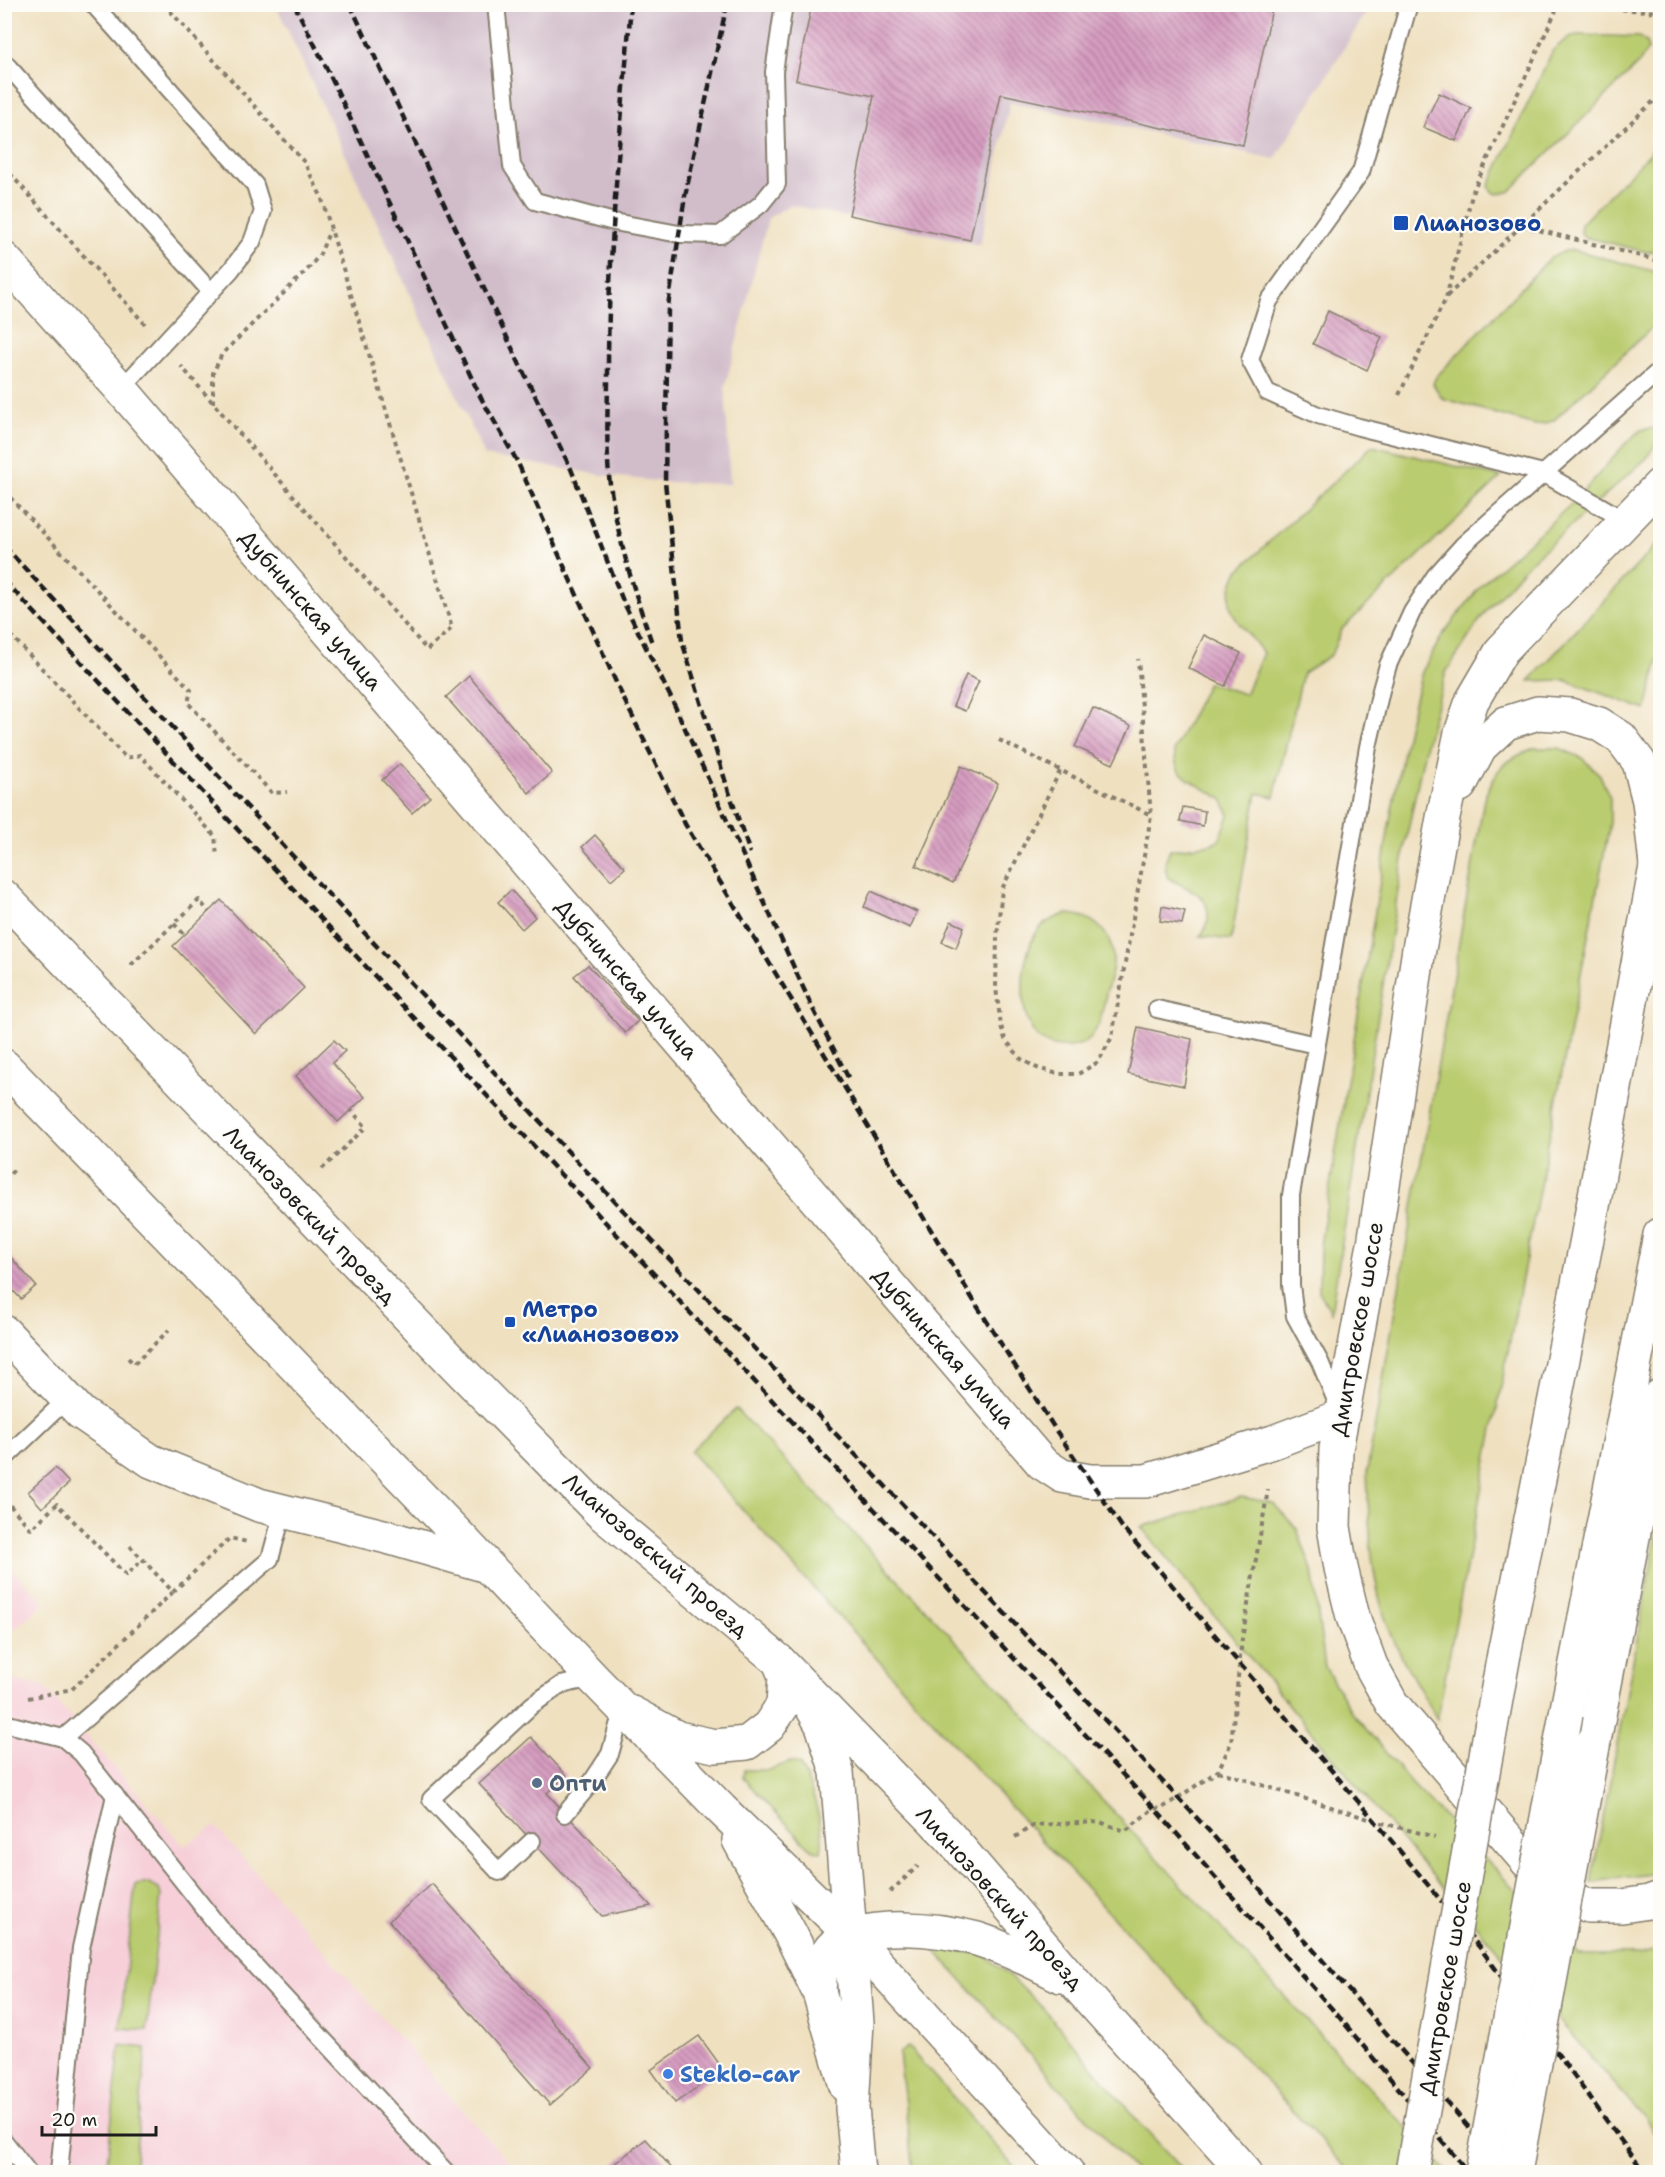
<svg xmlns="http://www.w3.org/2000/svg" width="1665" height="2177" viewBox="0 0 1665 2177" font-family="'Shantell Sans',sans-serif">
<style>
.built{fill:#f6cfd8}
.industrial{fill:#d1bdca}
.green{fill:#bacc70;stroke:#6b7446;stroke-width:1.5}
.building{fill:url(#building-back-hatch)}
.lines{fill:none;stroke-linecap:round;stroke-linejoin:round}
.service-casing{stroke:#867e6e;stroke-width:20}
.minor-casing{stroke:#867e6e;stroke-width:36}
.tertiary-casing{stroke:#867e6e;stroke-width:36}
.secondary-casing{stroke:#867e6e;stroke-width:36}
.primary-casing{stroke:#867e6e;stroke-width:36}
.path{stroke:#867e6e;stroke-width:4;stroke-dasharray:4.5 4.5;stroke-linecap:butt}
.service{stroke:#fff;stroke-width:16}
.minor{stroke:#fff;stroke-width:33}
.tertiary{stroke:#fff;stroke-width:33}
.secondary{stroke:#fff;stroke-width:33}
.primary{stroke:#fff;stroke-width:33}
.rail{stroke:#1c1c1c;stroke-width:4.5;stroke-dasharray:9 4.5;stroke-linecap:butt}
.tertiary-bridge-casing{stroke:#867e6e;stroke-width:36;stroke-linecap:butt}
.primary-bridge-casing{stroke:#867e6e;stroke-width:36;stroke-linecap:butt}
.tertiary-bridge{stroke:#fff;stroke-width:33}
.primary-bridge{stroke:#fff;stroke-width:33}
.transit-dot{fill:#1a4fb4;stroke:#fdfcf7;stroke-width:2}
.service-dot{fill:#5c6f8a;stroke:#fdfcf7;stroke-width:2}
.shop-dot{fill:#3f7fe0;stroke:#fdfcf7;stroke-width:2}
.labels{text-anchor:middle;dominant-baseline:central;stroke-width:4.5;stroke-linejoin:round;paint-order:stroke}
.transit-label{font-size:22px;font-weight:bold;fill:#164399;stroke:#fdfcf7;text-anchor:start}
.street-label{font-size:22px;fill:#1c1c1c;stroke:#fdfcf7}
.service-label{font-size:22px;font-weight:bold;fill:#4e5e75;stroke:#fdfcf7;text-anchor:start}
.shop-label{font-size:22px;font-weight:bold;fill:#366cbe;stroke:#fdfcf7;text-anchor:start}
</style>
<defs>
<pattern id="building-back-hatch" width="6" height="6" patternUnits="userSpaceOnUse" patternTransform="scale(1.5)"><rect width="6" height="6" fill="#d69cc0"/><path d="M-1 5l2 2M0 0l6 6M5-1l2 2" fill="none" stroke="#ad7e9b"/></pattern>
</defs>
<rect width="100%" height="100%" fill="#fdfcf7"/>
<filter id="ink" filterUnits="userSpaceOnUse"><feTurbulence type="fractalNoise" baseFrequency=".0167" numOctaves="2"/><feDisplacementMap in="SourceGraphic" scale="12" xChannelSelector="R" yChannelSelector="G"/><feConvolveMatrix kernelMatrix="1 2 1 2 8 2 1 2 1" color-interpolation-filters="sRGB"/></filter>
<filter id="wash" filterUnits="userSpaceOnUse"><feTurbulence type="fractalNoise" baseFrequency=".008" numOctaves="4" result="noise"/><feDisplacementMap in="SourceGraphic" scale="24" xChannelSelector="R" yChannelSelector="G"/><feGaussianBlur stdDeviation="1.35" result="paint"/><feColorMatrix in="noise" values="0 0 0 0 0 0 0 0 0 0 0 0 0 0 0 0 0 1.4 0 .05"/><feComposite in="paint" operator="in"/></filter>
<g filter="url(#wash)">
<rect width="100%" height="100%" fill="#efe0c0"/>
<g class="built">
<path d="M5,1563L45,1602L5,1638H4Z"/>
<path d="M5,1680L42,1685L184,1846L215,1826L517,2172H5Z"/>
</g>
<path class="industrial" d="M276,5H1371L1275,159L1010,102L980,245L790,205L768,218L725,387L730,484L665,482L609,476L485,456Z"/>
<g class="green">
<path d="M1577,35L1639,37L1646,42L1648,49L1638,64L1509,192L1496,194L1491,191L1489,186L1553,50L1569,37Z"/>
<path d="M1660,143V250L1647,252L1584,237L1580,231L1581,224Z"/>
<path d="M1575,250L1660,273V320L1554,420L1545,424L1535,425L1442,398L1433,384L1436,377L1550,258L1565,251Z"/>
<path d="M1653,428L1660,437L1647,458L1527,565L1483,615L1446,672L1426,744L1406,840L1331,1312L1319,1291L1320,1246L1391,814L1408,727L1422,672L1443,634L1482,584L1576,500L1625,444L1641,430Z"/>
<path d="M1372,446L1501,477L1342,629L1331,655L1303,673L1274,797L1257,793L1231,940L1200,936C1210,927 1211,907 1201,897C1193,889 1178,884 1168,878C1164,866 1164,861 1170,850L1211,844L1220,839L1229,815L1222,799L1189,780L1179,771L1176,764L1174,750L1208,683L1245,694L1263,653C1242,621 1217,615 1237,572Z"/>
<path d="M1660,541V651L1646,710L1565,680L1529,681Z"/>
<path d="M1534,748H1559L1582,758L1600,775L1610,798V823L1437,1719C1417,1684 1393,1647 1382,1608C1369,1563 1369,1517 1367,1471L1484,799C1497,767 1502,762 1534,748Z"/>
<path d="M1066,914C1094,914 1115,935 1113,963C1113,973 1108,984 1106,994C1103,1008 1101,1025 1091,1037C1080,1050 1054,1050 1041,1040C1015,1021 1020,958 1036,933C1043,922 1054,918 1066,914Z"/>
<path d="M736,1409L951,1636L1447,2172H1350L984,1778L690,1451Z"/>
<path d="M1241,1497L1273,1503L1297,1529L1312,1570L1325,1667L1351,1711L1411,1783L1579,1955H1640L1660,1948V2141L1647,2121L1410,1850L1141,1527Z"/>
<path d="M1660,1518V1866L1650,1874L1591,1882Z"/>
<path d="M791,1762L799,1764C811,1783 826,1830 821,1852L812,1849L803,1841L743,1778L744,1770H768Z"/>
<path d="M149,1883L159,1888L161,1896L147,2030L120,2028L134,1895L136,1885Z"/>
<path d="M931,1946L985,1955L1015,1981L1042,2007L1137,2120L1185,2172H1136Z"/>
<path d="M120,2045L146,2048L134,2172H106Z"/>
<path d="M908,2047L1019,2172H913L899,2053Z"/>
</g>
<g id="blocks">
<g class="building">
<path d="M812,4H1273L1243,145L1001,94L970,240L849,215L874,96L796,80Z"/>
<path d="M1439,93L1471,108L1456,141L1423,127Z"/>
<path d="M1328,311L1382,337L1367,370L1313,344Z"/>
<path d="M1204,635L1241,653L1225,686L1188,668Z"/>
<path d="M966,675L979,681L965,711L953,706Z"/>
<path d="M469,676L552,773L529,793L446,697Z"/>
<path d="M1093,708L1131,726L1113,764L1075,747Z"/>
<path d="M400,764L430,797L412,813L382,780Z"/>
<path d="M961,766L998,783L953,883L916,866Z"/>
<path d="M1183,807L1205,811L1203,826L1180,821Z"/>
<path d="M595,835L625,868L611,880L582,847Z"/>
<path d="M511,890L535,917L522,929L498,902Z"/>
<path d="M871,891L917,912L910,928L864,907Z"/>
<path d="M221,900L304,988L256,1034L173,946Z"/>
<path d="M1162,906L1185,911L1182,924L1160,921Z"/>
<path d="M951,921L964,927L956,948L942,942Z"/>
<path d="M588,965L638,1021L625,1033L574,976Z"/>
<path d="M1138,1027L1192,1039L1184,1086L1128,1074Z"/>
<path d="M334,1040L345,1051L332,1063L365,1097L338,1122L296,1076Z"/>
<path d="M9,1255L36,1286L21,1299L4,1281V1259Z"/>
<path d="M55,1468L69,1483L42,1508L28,1492Z"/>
<path d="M531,1737L566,1775L547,1793L651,1906L602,1916L479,1784Z"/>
<path d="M432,1884L593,2068L550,2105L389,1921Z"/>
<path d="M699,2036L723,2069L675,2103L651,2070Z"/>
<path d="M646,2139L675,2172H604Z"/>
</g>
</g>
</g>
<g filter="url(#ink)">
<use href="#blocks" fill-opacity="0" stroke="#867e6e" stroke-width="1.5"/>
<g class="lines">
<defs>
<g id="service">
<path d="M93,4L255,185L263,211L252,242L231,270L121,389"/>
<path d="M496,4L512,166L535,201L614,222L679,234L720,235L761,204L777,184L774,72L784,4"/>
<path d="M1409,4L1361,172L1269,301L1250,360L1267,392L1318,415L1359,427L1543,473L1626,521"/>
<path d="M4,62L211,292"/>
<path d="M1157,1009L1316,1045"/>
<path d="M1339,1408L1320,1362L1295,1316L1291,1285V1195L1368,747L1381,690L1388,665L1412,612L1435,576L1463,545L1660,370"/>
<path d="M4,1459L67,1399"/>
<path d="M4,1723L63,1738L81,1753L219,1927L446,2172"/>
<path d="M63,1738L270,1559L283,1512"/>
<path d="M565,1814L591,1783L610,1754L623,1708"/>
<path d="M532,1841L499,1872L431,1799L532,1705L561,1685L593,1678"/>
<path d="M4,2141L28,2172"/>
<path d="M59,2172L81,1948L115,1795"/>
</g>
<path id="minor" d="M4,1332L81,1413L151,1461L259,1505L387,1537L487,1566"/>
<g id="tertiary">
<path d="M4,259L121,389L1042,1463L1062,1476L1090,1481H1146L1273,1442L1342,1416"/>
<path d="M1660,485L1502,650L1472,701L1461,733L1443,818L1419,949L1374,1244L1336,1449L1334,1527L1341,1568L1353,1617L1371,1666L1392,1704L1532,1867L1561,1894L1589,1906H1622L1649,1902L1660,1898"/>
<path d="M1460,785L1480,747L1506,723L1538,713L1570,715L1599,724L1621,738L1639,762L1649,801L1656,865"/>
<path d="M632,1713L678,1738L715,1746L747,1743L769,1726L783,1705L785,1676L779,1661"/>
<path d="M1594,1741L1660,1396"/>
</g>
<g id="secondary">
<path d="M4,897L461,1371L600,1512L779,1661L949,1836L1076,1984L1245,2172"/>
<path d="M4,1066L461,1538L593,1678L722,1810L852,1936L1067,2172"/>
<path d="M810,1704L822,1725L837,1772L857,2022L852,2108L858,2172"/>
<path d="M739,1840L791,1935L819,1992L846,2086"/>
<path d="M819,1992C820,1976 821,1956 834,1945C867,1920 940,1929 977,1939C1006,1948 1034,1962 1061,1976"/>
</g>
<g id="primary">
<path d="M1504,1654L1586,1244L1660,845"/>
<path d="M1566,1714L1660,1235"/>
</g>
</defs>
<use href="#service" class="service-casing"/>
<use href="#minor" class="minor-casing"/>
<use href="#tertiary" class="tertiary-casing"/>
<use href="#secondary" class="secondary-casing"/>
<use href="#primary" class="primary-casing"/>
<g class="path">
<path d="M164,4L304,162L321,196L452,628L427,650L181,366"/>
<path d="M1559,5L1660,12"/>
<path d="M4,167L145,324"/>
<path d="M1522,226L1660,261"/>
<path d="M1447,296L1660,95"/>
<path d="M1399,395L1446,298L1473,191L1559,4"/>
<path d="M213,403V373L222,354L308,269L320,254L330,230"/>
<path d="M4,491L191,690L188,703L272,793L287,792"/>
<path d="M4,628L126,758L140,755L215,836L217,856"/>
<path d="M999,740L1151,815"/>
<path d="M1060,771L1002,889L997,936L996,988L1001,1026L1005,1039L1021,1059L1037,1068L1058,1074H1078L1098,1062L1112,1037L1151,816L1138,659"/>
<path d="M174,924L185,935"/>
<path d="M131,965L199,900L209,912"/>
<path d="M322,1169L366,1127L351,1110"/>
<path d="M4,1180L16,1168"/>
<path d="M128,1358L134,1364L169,1330"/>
<path d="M4,1499L31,1529L57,1504L126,1575L142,1560"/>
<path d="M130,1546L173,1592L230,1538L247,1542"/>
<path d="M28,1698L72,1689L173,1592"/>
<path d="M1218,1771L1375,1821L1435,1837"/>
<path d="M1015,1837L1034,1825L1100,1822L1125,1831L1154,1808L1161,1809L1218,1771L1231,1743L1242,1639L1268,1490"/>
<path d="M890,1892L918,1866"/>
</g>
<use href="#service" class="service"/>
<use href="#minor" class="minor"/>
<use href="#tertiary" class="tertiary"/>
<use href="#secondary" class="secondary"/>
<use href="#primary" class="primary"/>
<g class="rail">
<path d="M294,4L328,71L481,398L517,461L619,689L685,824L974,1301L1057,1432L1122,1527L1375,1821L1481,1949L1644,2172"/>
<path d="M350,4L520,365L571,469L623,601L673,702L812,1007L849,1079"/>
<path d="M631,4C621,127 608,249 608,371C608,406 606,441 609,476C615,529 634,592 652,643"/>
<path d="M727,4L685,196L668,306L665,482L682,641L726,783L750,853"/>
<path d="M4,546L617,1204L873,1473L1210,1832L1508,2172"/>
<path d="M4,580L1154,1808L1340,2018L1468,2172"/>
</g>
<defs>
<path id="tertiary-bridge" d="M1515,2172L1594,1741"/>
<g id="primary-bridge">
<path d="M1412,2172L1504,1654"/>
<path d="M1482,2172L1566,1714"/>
</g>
</defs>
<use href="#tertiary-bridge" class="tertiary-bridge-casing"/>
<use href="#primary-bridge" class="primary-bridge-casing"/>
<use href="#tertiary-bridge" class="tertiary-bridge"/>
<use href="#primary-bridge" class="primary-bridge"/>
</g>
</g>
<g class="transit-dot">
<rect x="1393" y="215" width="16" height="16" rx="3"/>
<rect x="504" y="1316" width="12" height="12" rx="3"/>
</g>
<circle class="service-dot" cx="537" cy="1783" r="6"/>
<circle class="shop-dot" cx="668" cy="2074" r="6"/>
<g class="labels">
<g class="transit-label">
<text x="1414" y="223">Лианозово</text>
<text x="522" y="1309">Метро<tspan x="522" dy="25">«Лианозово»</tspan></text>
</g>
<g class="street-label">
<text transform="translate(311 610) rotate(49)">Дубнинская улица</text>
<text transform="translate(627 979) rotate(49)">Дубнинская улица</text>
<text transform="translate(310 1215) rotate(46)">Лианозовский проезд</text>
<text transform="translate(1357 1329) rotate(-80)">Дмитровское шоссе</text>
<text transform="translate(944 1348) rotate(49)">Дубнинская улица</text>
<text transform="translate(656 1555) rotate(41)">Лианозовский проезд</text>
<text transform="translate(1000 1898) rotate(48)">Лианозовский проезд</text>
<text transform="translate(1445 1988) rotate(-80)">Дмитровское шоссе</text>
</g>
<g class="service-label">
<text x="549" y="1783">Опти</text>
</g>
<g class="shop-label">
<text x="680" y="2074">Steklo-car</text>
</g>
</g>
<rect width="1665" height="2177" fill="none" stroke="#fdfcf7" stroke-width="24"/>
<path d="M42 2126v9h114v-9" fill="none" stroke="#1c1c1c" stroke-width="3"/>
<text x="51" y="2126" font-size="18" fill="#1c1c1c" stroke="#fdfcf7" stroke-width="4.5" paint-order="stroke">20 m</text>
</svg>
